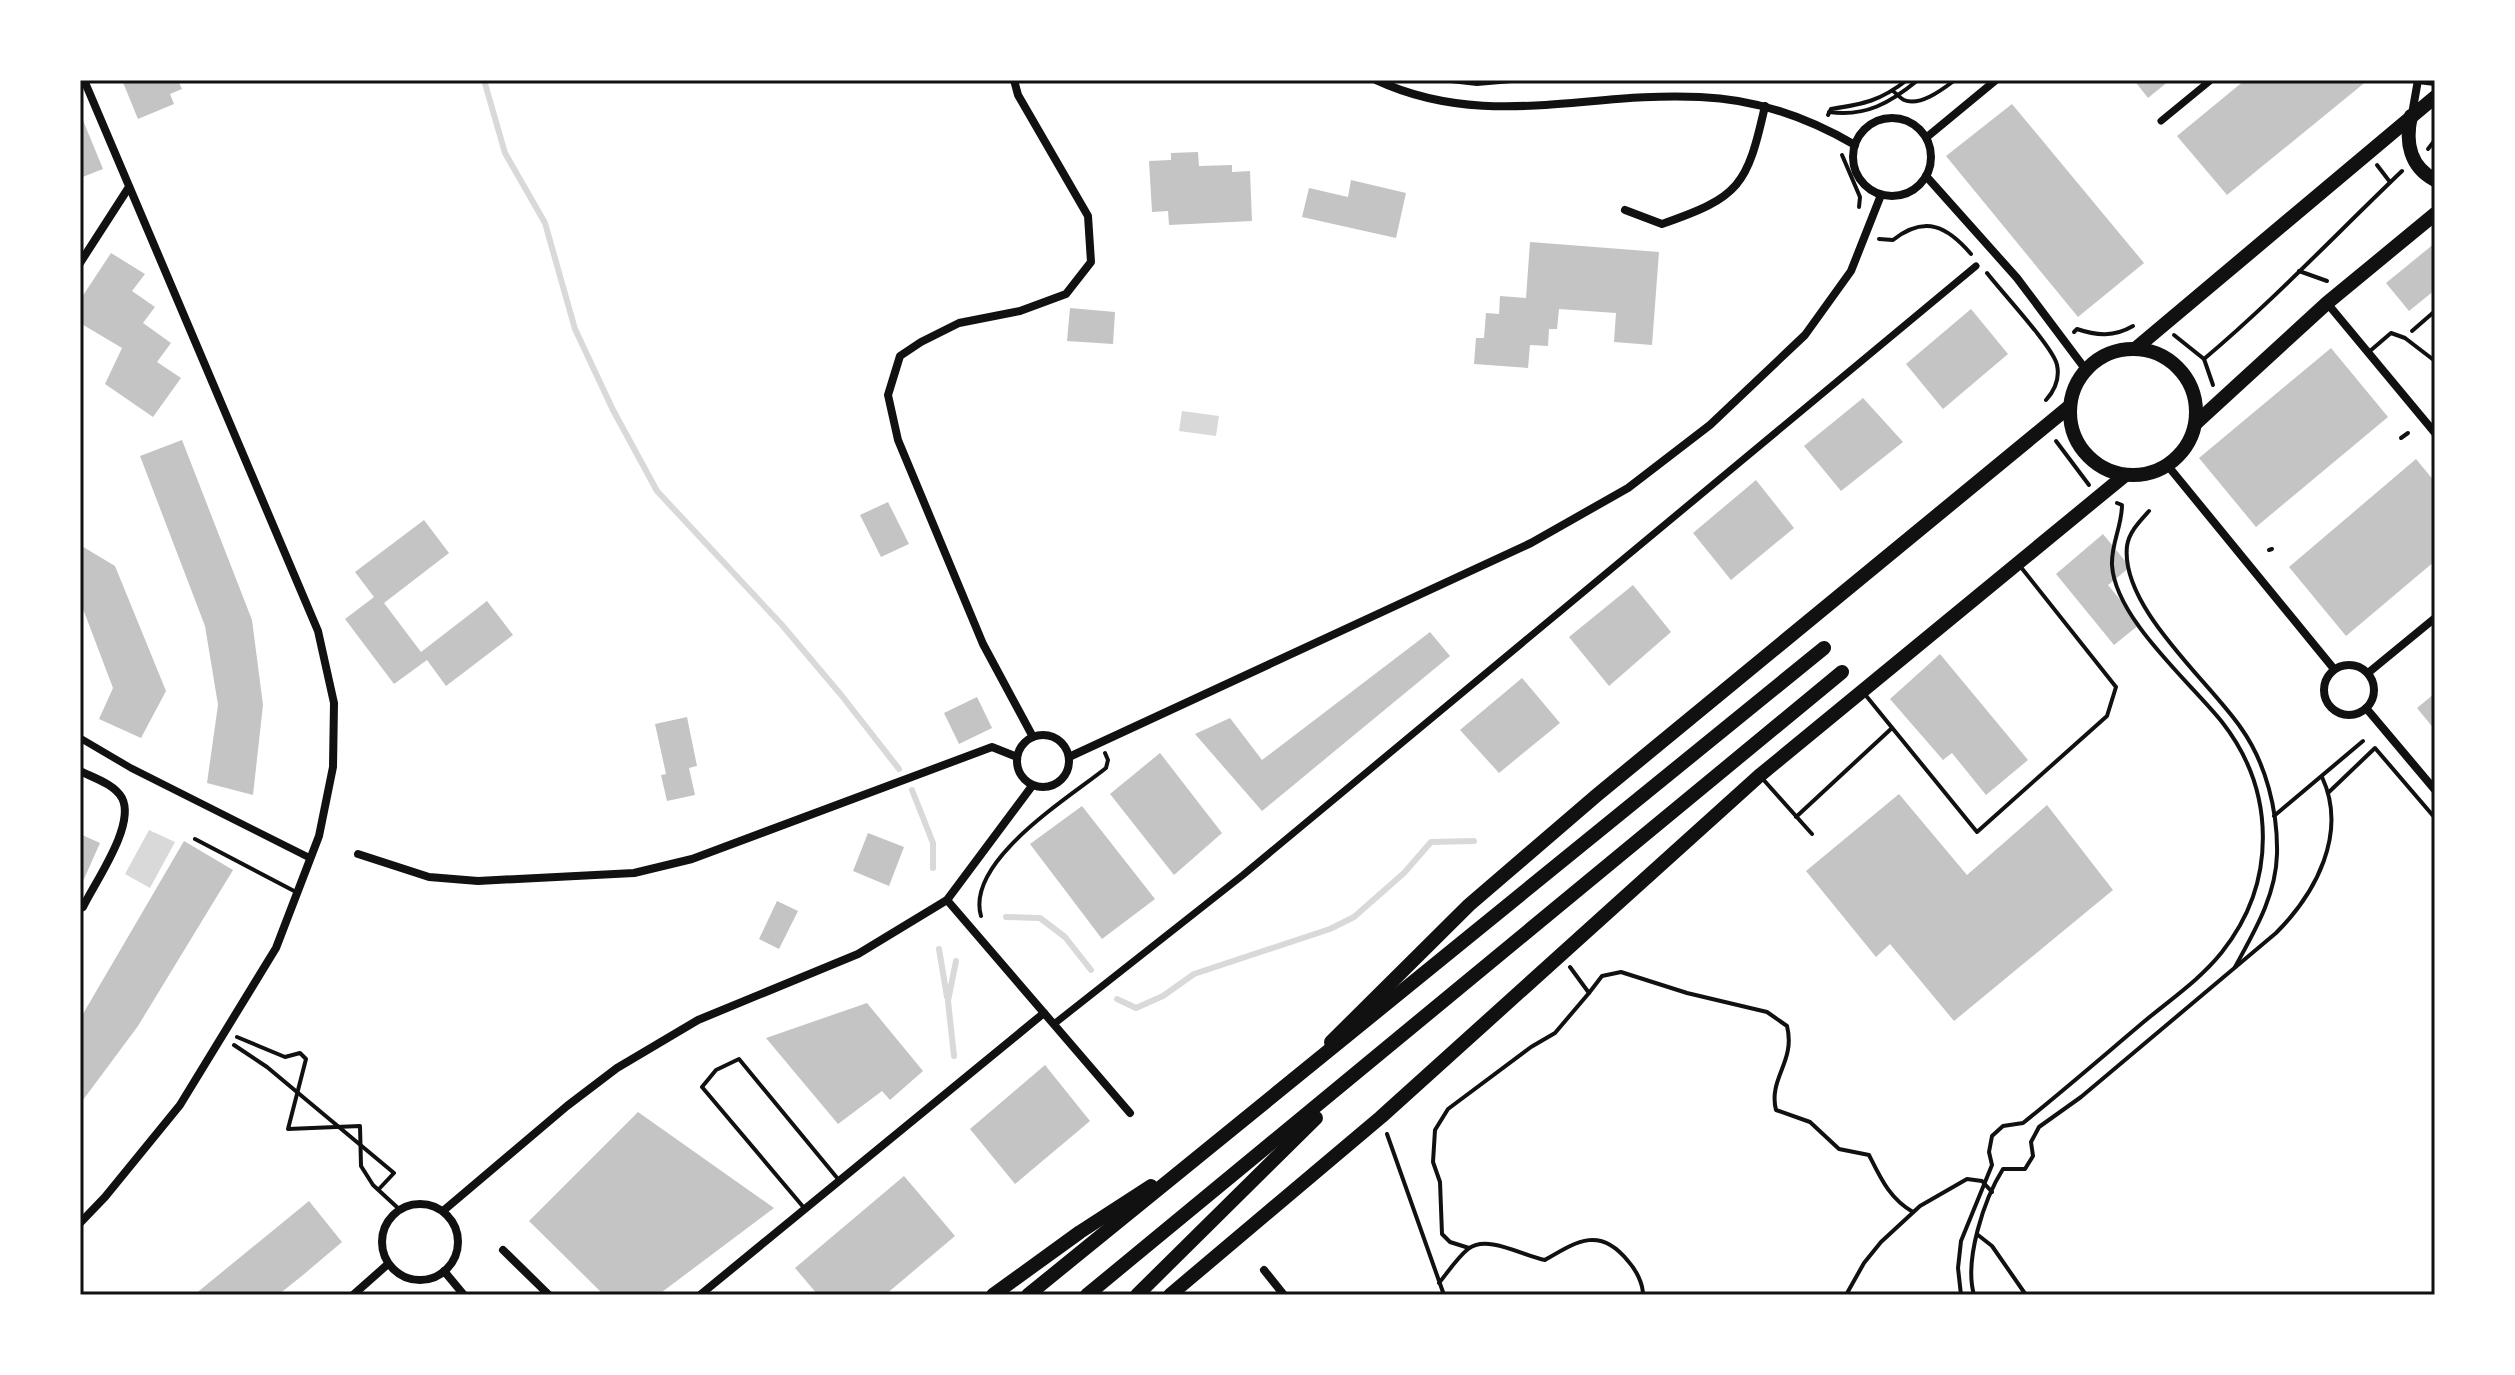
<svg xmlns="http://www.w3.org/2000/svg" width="2515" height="1375" viewBox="0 0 2515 1375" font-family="'Nunito Sans',sans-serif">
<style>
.water{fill:#d9d9d9}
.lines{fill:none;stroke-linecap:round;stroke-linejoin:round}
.stream{stroke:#d9d9d9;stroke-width:6}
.building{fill:#c4c4c4}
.path{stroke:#111;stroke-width:4}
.service{stroke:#111;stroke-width:4}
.pedestrian{stroke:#111;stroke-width:7}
.minor{stroke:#111;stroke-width:8}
.primary{stroke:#111;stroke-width:14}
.trunk{stroke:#111;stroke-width:14}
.neatline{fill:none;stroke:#111;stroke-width:3}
</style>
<rect width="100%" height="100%" fill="#fff"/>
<g class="water">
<path d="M1182,411L1219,416L1216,436L1179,431Z"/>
<path d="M149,830L175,842L150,888L125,874Z"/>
</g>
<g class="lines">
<g class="stream">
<path d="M484,80L505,153L545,223L575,329L613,410L657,491L782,625L842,696L899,769"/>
<path d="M912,790L933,843V868"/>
<path d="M1006,917L1040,918L1065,937L1091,970"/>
<path d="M939,949L947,997"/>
<path d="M1117,999L1136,1008L1163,996L1194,974L1330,929L1354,917L1404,873L1431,842L1474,841"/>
<path d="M954,1056L948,1001L956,961"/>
</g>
</g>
<g class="building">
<path d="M122,80H178L182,89L170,94L174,104L138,119Z"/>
<path d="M2134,80H2170L2148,98Z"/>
<path d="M2245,80H2368L2227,195L2177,136Z"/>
<path d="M2012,104L2144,263L2078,317L1946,156Z"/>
<path d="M80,113L103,169L80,178Z"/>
<path d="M1198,152L1199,166L1232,165V172L1250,171L1252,221L1169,225L1168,211L1152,212L1149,161L1171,160V153Z"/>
<path d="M1351,180L1406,193L1396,238L1302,217L1309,188L1348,197Z"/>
<path d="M1530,242L1659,252L1652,345L1614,342L1616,313L1559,309L1557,329H1549L1548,346L1530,345L1528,368L1474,364L1476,338H1484L1486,313L1499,314L1500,296L1526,298Z"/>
<path d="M2435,243V290L2409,311L2386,283Z"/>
<path d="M111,253L145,274L132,291L155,307L143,323L171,343L157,362L181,378L153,417L105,384L122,348L80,323V300Z"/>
<path d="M1070,308L1115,312L1113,344L1067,341Z"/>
<path d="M1971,309L2008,354L1943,409L1906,364Z"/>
<path d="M2331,348L2388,417L2256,527L2199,458Z"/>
<path d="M1863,398L1903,442L1841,491L1804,446Z"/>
<path d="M182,440L252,620L263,705L253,795L207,783L218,705L205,626L140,456Z"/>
<path d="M2416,459L2435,482V561L2346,636L2289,567Z"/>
<path d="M1756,480L1794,528L1731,580L1693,533Z"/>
<path d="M888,502L909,544L881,557L860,515Z"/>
<path d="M424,520L449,553L384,603L421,652L487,601L513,635L446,686L427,660L394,684L345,619L374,597L355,572Z"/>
<path d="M2103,534L2130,567L2108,585L2140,624L2114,645L2056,574Z"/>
<path d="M80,545L115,566L166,691L141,738L99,719L113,688L80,601Z"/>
<path d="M1633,585L1671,632L1609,686L1569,637Z"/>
<path d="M1430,632L1450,656L1262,811L1195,734L1230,718L1262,760Z"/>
<path d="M1940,654L2028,760L1986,795L1952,753L1943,760L1890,699Z"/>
<path d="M1522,678L1560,723L1499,773L1460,730Z"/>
<path d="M2435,693V730L2417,708Z"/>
<path d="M977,697L992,728L959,744L944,713Z"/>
<path d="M687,717L697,766L689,768L695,795L667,801L661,775L666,774L655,724Z"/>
<path d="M1160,753L1222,833L1174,875L1110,794Z"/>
<path d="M1899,794L1967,875L2047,805L2113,890L1954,1021L1890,944L1876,957L1806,871Z"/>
<path d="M1082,806L1155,899L1102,939L1030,844Z"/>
<path d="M868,833L904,847L889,886L853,871Z"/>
<path d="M80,834L100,843L80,888Z"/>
<path d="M184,841L233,870L138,1026L80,1104V1019Z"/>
<path d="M777,901L798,911L779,949L759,939Z"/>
<path d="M867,1003L923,1071L890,1100L882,1091L838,1124L766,1038Z"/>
<path d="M1045,1065L1090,1121L1015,1184L970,1129Z"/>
<path d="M638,1112L774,1208L658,1295H604L529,1221Z"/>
<path d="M904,1176L955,1236L885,1295H818L795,1268Z"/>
<path d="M309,1201L342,1242L303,1275L278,1295H194Z"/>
</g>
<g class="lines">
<g class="path">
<path d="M1442,80L1477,84L1523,80"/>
<path d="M1827,80H1830"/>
<path d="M1893,91C1897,94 1900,98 1904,100C1920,107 1943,89 1955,80"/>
<path d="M1829,112C1866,117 1890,103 1918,80"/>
<path d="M1828,115L1831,109C1864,104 1880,101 1907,80"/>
<path d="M2428,149L2435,140"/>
<path d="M1842,155L1860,197L1859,207"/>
<path d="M2377,165L2390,182"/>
<path d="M1879,239L1893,240C1925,215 1947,226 1971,254"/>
<path d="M2299,271L2327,281"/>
<path d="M1987,273C2000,290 2054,348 2057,365C2060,379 2055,390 2046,400"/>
<path d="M2412,331L2435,311"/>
<path d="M2074,332L2077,329C2097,336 2114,337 2133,326"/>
<path d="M2174,335L2204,359L2213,385"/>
<path d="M2204,359C2274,300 2336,234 2402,171"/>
<path d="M2401,438L2408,433"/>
<path d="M2056,441L2089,485"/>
<path d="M2149,511C2140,521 2129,532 2127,546C2120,607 2209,681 2241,728C2266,763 2278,811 2277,854C2276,896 2254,932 2235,967"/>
<path d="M2269,550L2272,549"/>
<path d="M2329,792L2375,748L2435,818"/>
<path d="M2274,816L2363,741"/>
<path d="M981,916C965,861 1070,797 1106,768L1108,760L1105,753"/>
<path d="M1589,993L1602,976L1621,972L1687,993L1767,1012L1787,1026C1796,1062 1768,1078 1776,1110L1810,1122L1839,1149L1869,1155C1881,1179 1890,1199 1913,1212"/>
<path d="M237,1037L285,1057L300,1053L306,1059L288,1129L360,1126L361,1166L373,1185L399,1209"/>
<path d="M234,1045L267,1067L394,1173L379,1189"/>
<path d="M1387,1134L1444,1295"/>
<path d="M1978,1235L1992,1246L2026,1295"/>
<path d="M1469,1248L1450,1242L1442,1234L1440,1182L1433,1162L1435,1130L1448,1109L1531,1047L1555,1033L1589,993L1570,967"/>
<path d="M1439,1283C1448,1272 1457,1258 1468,1249C1487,1234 1523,1256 1545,1260C1577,1241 1600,1226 1628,1261C1636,1270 1643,1283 1643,1295"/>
<path d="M1846,1295L1864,1263L1881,1242L1920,1206L1967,1179L1982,1181L1992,1192"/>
<path d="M1961,1295L1958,1268L1961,1241L1992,1165L1989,1152L1992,1136L2003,1126L2023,1123C2063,1091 2101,1058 2140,1025C2168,1001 2199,981 2222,952C2277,883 2276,791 2222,722C2189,681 2115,618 2112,565C2111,544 2122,526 2122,505L2117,503"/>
<path d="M1974,1295C1964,1260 1984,1199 2003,1169H2025L2033,1156L2031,1142L2039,1127L2081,1097L2276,933C2316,893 2348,833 2322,777"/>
</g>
<g class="service">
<path d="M2370,351L2391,333L2405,338L2435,361"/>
<path d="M1863,692L1977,832L2107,716L2116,687L2020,566"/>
<path d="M1761,777L1812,834"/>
<path d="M1796,817L1892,728"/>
<path d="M195,839L296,892"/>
<path d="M805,1209L702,1087L716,1070L739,1059L838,1179"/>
</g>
<g class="pedestrian">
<path d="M2161,121L2211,80"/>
<path d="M80,738L131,768L310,858"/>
<path d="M1054,1024L1243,875L1976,266"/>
</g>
<g class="minor">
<path d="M1014,80L1018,95L1088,216L1091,262L1066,294L1020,311L959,323L921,342L900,356L888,395L898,440L983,644L1033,737"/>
<path d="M1376,80C1486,131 1587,91 1700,97C1756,99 1807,117 1855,145"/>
<path d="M2418,80L2435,82"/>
<path d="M2412,114L2418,80"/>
<circle cx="1892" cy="157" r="39"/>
<path d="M1927,137L1996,80"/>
<path d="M1926,176L2017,278L2086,370"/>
<path d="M1625,210L1662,224C1740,197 1747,186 1765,106"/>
<path d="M80,263L129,187"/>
<path d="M2327,303L2435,433"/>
<path d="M2168,466L2334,669"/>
<circle cx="2349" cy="690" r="25"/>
<path d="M2368,673L2435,618"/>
<path d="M2366,708L2435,790"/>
<circle cx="1043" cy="761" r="26"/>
<path d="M1069,757L1531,543L1628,488L1710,425L1805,335L1851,271L1881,195"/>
<path d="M80,771C94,778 114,784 122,798C136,825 95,882 83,907"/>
<path d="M358,854L429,877L478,881L634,873L692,859L992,747L1017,757"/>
<path d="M947,900L1130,1113"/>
<circle cx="420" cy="1242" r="38"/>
<path d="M443,1211L567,1106L617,1068L698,1020L858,954L947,900L1032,786"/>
<path d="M80,1223L105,1197L180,1105L276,948L319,836L333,767L334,703L318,631L84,80"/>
<path d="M503,1250L549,1295"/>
<path d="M1264,1270L1284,1295"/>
<path d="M444,1271L464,1295"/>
<path d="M353,1295L388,1264"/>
<path d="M700,1295L1044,1013"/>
</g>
<g class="primary">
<path d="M2411,116C2405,142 2410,167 2435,180"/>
<circle cx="2133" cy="412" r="63"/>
<path d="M2135,349L2435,97"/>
<path d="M2196,423L2327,303L2435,214"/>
<path d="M1331,1042L1469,905L1597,795L2070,406"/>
<path d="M1170,1295L1381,1117L1759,776L2124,476"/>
</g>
<g class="trunk">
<path d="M993,1295L1080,1232L1151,1186"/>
<path d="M1028,1295L1824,648"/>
<path d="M1087,1295L1842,672"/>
<path d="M1137,1295L1316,1118"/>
</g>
</g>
<rect width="2515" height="1375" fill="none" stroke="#ffffff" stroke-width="164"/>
<rect x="82" y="82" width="2351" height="1211" class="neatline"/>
</svg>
